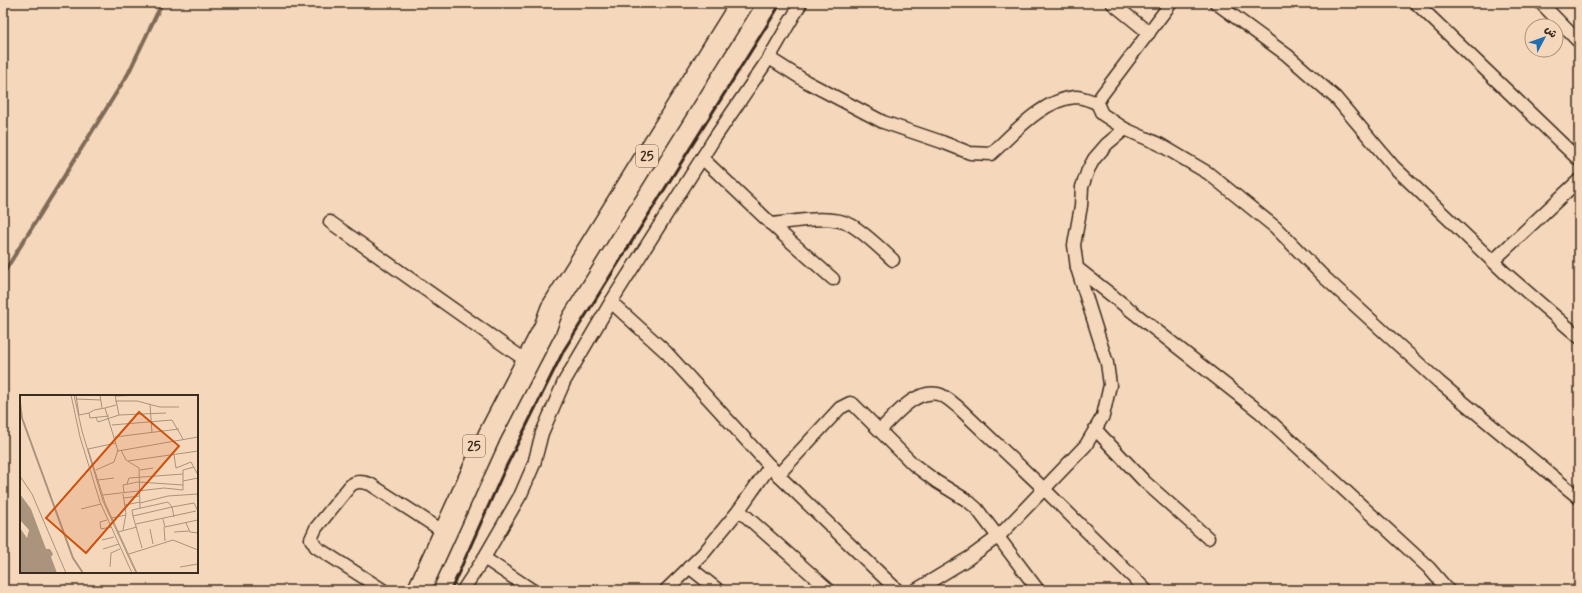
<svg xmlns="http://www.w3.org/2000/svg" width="1582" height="593" viewBox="0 0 1582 593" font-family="Mynerve,'Playpen Sans Arabic',sans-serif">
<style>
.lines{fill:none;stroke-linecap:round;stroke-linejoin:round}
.stream{stroke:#7e6a57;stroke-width:4}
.street-casing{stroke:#3b2a1e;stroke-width:15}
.highway-casing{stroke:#3b2a1e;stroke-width:25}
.street{stroke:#f5d8bb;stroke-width:12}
.highway{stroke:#f5d8bb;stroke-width:22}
.rail{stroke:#3b2a1e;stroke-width:3}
.labels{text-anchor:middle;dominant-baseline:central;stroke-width:3;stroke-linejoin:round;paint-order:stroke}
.shield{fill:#f5d8bb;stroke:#735e4d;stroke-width:1}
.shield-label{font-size:13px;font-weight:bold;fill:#3b2a1e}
.inset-river{fill:none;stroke:#ab947d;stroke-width:2}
.inset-road{fill:none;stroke:#ab927c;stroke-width:1}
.view{fill:#ce520f;fill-opacity:0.15;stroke:#ce520f;stroke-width:2}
.inset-edge{fill:none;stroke:#3b2a1e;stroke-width:2}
</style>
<rect width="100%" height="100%" fill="#f5d8bb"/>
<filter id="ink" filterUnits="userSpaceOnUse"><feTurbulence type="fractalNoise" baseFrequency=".025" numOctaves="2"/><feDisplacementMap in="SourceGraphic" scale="8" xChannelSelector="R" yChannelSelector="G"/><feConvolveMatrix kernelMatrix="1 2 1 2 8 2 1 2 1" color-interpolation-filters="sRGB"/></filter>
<g filter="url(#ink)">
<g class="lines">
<path class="stream" d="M3,274L128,74L162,3"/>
<defs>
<g id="street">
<path d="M1112,3L1149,33"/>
<path d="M1171,3L1101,96L1097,103L1102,114L1125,129L1159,144L1208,173L1275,227L1324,277L1439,382L1579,498"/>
<path d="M1216,3L1287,55L1336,98L1394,167L1504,272L1579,337"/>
<path d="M1416,3L1579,160"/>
<path d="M1541,3L1579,42"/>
<path d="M769,58L807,82L883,122L942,142L970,153L991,154C1014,133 1043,99 1076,97C1083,97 1091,101 1097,103"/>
<path d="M702,158L781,233L833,279"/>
<path d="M330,222L518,355"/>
<path d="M771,224C793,222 831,214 851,225C866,234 880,248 893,260"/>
<path d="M1493,261L1579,180"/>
<path d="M1077,268L1260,412L1429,568L1448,590"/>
<path d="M611,302L666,352L778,475L897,590"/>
<path d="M1095,429L1145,482L1208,538"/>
<path d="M880,430C895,416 915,389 938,394C946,396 953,403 959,408L1044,489L1146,590"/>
<path d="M778,475L840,408L850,403L853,404L913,464L937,482L968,501L977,509L1038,590"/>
<path d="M739,510L829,590"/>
<path d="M484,558L532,590"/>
<path d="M689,567L718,590"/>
<path d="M383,590L316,547L311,539L316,528L350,486C356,480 363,482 370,484L435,526"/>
<path d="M463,590L484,558L521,494L534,464L542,433L564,382L611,302L714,139L769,58L801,3"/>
<path d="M666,590L703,554L739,510L770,466"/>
<path d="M916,590L969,558L999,536L1086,445L1103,416L1110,385L1107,363L1077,268L1074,245L1081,206L1082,187L1088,170L1094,159L1107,144L1125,129"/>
</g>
<path id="highway" d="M419,590L490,434L545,328L552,309L742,3"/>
</defs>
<use href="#street" class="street-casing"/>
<use href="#highway" class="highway-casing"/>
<use href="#street" class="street"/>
<use href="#highway" class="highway"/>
<path class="rail" d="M451,590L504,471L564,350L781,3"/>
</g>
</g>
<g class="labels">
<g class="shield">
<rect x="636" y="145" width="22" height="22" rx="3"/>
<rect x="463" y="435" width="22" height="22" rx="3"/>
</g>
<g class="shield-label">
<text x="647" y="156">25</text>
<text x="474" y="446">25</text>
</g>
</g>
<g transform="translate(20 395)">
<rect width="178" height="178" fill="#f5d8bb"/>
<path d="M0,99L11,114L26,154H30L33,159L31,162L37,178H0V133L7,143L9,135L0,125Z" fill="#ab947d"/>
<path class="inset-river" d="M0,8L2,23L53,163L63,178"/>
<path class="inset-road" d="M51,0L60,42L80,107L112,178M54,0L62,36L83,106L116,178M56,0L59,20L69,18M80,0L82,13M95,0L99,20L146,18M95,1L124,0M56,4L81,5M95,6H117L140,12H159M130,9L132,38M96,10L85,13L98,56L178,42M85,13L74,15L69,18L70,23L89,21M76,23L78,27L99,20M92,30L152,25L163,44M95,42L159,34M96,48L68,54L85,108L117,178M101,55L106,65L119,73L120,113M154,60L156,73L171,67L178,80M108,66L178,56M76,75L94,67L98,55M120,75L133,73M163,79V86L178,83M0,81L12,99L46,178M78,85L94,83M107,89L109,83L163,79V75L174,72M104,98L103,90L118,87L163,90M83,100L144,93L163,95V86M104,103L119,101M120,108L148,101L178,99M105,110L120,107M61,114L81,109M113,121L112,115L148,107L152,112L174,108L178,116M92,123L106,120M143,124L145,132L178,125M87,125L80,127L81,134L91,132M166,128L170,137L178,138M116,129L176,116M144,132L145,146M130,134L133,149M103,135L106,119L103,99M98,137L117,132M154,137L169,136M82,145L94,142M122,153L113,121L152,112L154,122M83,154L99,149M109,159L153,145L178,155M90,172L91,158L100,154M160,172L178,169"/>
<path class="view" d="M119,17L159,51L66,158L26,123Z"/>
<rect width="178" height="178" class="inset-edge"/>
</g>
<rect width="1582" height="593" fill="none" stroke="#f5d8bb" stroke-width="16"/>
<rect x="8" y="8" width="1566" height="577" fill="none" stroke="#3b2a1e" stroke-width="1.5" filter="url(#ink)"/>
<g transform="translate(1544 38) rotate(49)"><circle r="19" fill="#f5d8bb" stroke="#ab927c"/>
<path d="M0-3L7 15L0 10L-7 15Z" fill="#1f6fb2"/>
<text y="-6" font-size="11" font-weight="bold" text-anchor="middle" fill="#3b2a1e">ش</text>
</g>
</svg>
